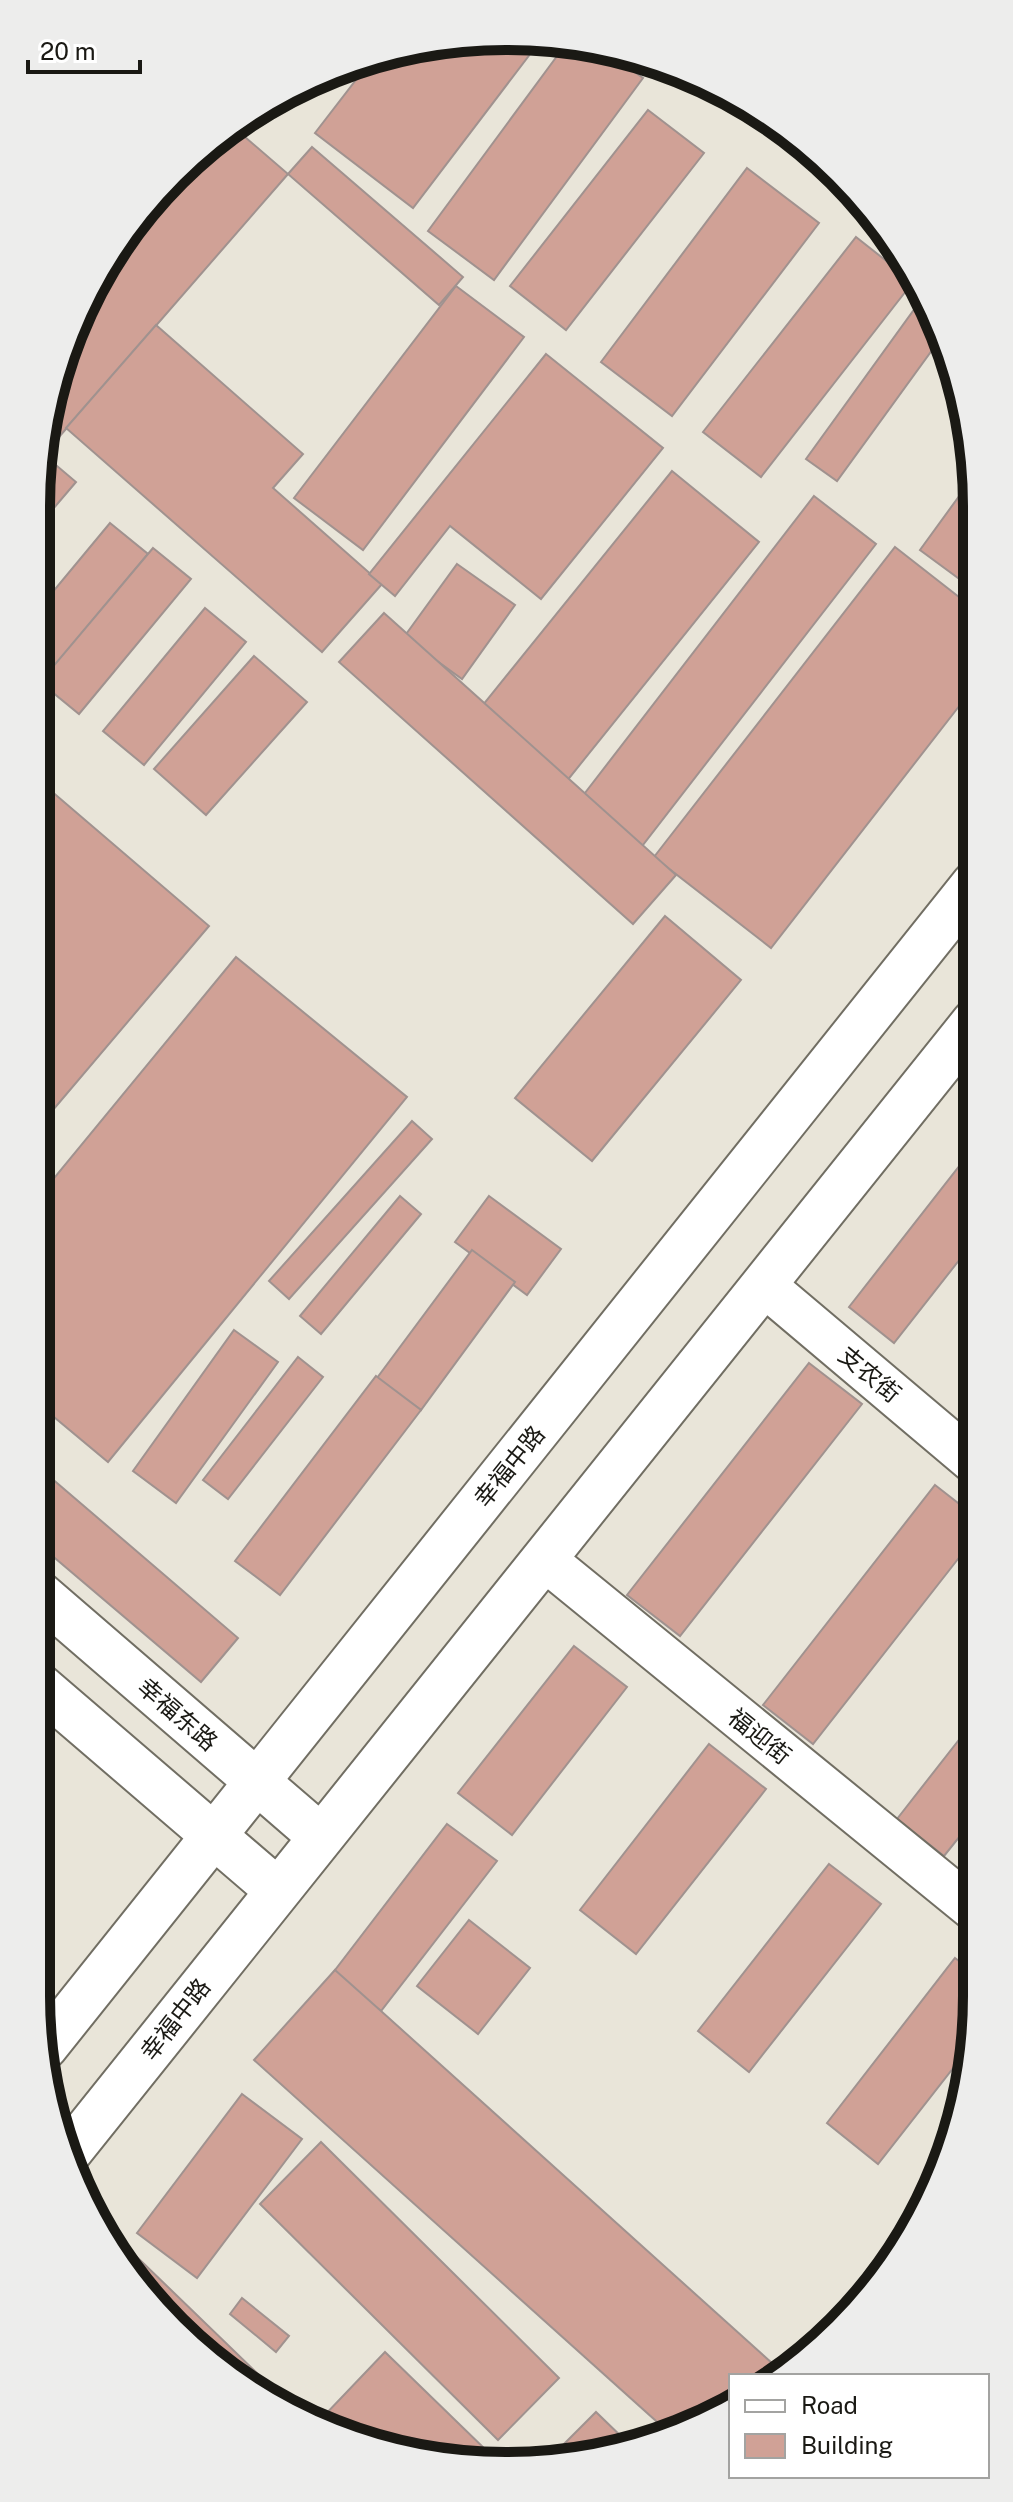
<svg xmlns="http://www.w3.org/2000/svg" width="1013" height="2502" viewBox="0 0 1013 2502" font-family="'Public Sans','Noto Sans SC',sans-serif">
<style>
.building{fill:#d0a196;stroke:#a0928f;stroke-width:2}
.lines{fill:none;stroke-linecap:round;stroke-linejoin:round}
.minor-casing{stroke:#716e63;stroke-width:46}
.tertiary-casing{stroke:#716e63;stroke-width:48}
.minor{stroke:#fff;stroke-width:42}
.tertiary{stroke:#fff;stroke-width:44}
.labels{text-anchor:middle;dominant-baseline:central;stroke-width:7;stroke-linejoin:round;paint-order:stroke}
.street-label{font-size:24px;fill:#1a1914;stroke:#fff}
.rim{fill:none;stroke:#1a1914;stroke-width:10}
</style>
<rect width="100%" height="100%" fill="#e9e5d9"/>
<g class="building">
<path d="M475,37L537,45L413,208L315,133L366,67Z"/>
<path d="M563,48L611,55L643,78L494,280L428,231Z"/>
<path d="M648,110L704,153L566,330L510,286Z"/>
<path d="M238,131L288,174L59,437L49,428L61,356L109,272L223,143Z"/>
<path d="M312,147L463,277L439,305L288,174Z"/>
<path d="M211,152L119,254L152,197Z"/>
<path d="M747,168L819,223L672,416L601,362Z"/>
<path d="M856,237L913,282L761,477L703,432Z"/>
<path d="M456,286L524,337L363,550L294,498Z"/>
<path d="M921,300L928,305L941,326L943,335L837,481L806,459Z"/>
<path d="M156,325L303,454L273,488L382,584L322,652L66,428Z"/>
<path d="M546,354L663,448L541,599L450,526L395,596L369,574Z"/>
<path d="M44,455L76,482L36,529V506Z"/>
<path d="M672,471L759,542L566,782L478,711Z"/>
<path d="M973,477V589L920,550Z"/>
<path d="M814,496L876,544L639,850L578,802Z"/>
<path d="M110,523L148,554L38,686L36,685V612Z"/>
<path d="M895,547L973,608L974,687L771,948L654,857Z"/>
<path d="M153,548L191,579L79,714L40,682Z"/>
<path d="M457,564L515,605L462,679L404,637Z"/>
<path d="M205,608L246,642L144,765L103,731Z"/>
<path d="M384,613L676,875L633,924L339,662Z"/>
<path d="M254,656L307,702L206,815L154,769Z"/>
<path d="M36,778L209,926L36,1130Z"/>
<path d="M665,916L741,980L592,1161L515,1098Z"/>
<path d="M236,957L407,1097L108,1462L36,1402V1200Z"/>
<path d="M412,1121L432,1139L289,1299L269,1281Z"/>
<path d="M975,1146V1240L894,1343L849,1307Z"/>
<path d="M400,1196L421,1214L321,1334L300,1316Z"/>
<path d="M489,1196L561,1249L527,1295L455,1242Z"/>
<path d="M472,1250L515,1282L421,1410L377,1378Z"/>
<path d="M234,1330L278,1362L176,1503L133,1471Z"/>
<path d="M298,1357L323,1377L228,1499L203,1480Z"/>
<path d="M809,1363L862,1404L680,1636L627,1595Z"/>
<path d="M376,1376L421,1410L280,1595L235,1561Z"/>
<path d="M36,1465L238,1638L201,1682L36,1542Z"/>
<path d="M935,1485L976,1517V1536L813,1744L763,1705Z"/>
<path d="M574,1646L627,1687L512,1835L458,1793Z"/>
<path d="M976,1718L977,1815L944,1856L897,1819Z"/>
<path d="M709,1744L766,1789L636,1954L580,1910Z"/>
<path d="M447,1824L497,1861L381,2011L332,1974Z"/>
<path d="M829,1864L881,1904L749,2072L698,2031Z"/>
<path d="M469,1920L530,1968L478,2034L417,1986Z"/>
<path d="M955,1958L977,1975V1996L968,2049L878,2164L827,2123Z"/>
<path d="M335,1970L381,2011L783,2373L779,2376H731V2402L665,2429L254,2060Z"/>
<path d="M242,2094L302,2139L197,2278L137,2233Z"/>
<path d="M321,2142L559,2378L498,2440L260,2204Z"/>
<path d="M109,2230L260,2376L251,2386L152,2305Z"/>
<path d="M242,2298L289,2336L276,2352L230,2314Z"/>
<path d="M385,2352L487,2451L477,2461L445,2462L320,2420Z"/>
<path d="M596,2412L629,2444L599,2457L550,2458Z"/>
</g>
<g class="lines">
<defs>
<g id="minor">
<path d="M764,1285L976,1464"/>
<path d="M544,1559L977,1912"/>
</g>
<g id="tertiary">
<path d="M36,1591L320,1836"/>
<path d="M36,1683L277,1890"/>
<path d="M45,2047L974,884"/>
<path d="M66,2156L974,1022"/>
</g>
</defs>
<use href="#minor" class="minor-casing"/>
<use href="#tertiary" class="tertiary-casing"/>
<use href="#minor" class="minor"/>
<use href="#tertiary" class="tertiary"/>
</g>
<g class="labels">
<g class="street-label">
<text transform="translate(870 1374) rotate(40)">支农街</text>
<text transform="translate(509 1466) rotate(-51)">幸福中路</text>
<text transform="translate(178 1714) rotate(41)">幸福东路</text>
<text transform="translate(760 1736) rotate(39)">福迎街</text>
<text transform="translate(175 2019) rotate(-52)">幸福中路</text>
</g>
</g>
<path d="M0 0H1013V2502H0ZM506 50H507A456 456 0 0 1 963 506V1996A456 456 0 0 1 507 2452H506A456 456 0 0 1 50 1996V506A456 456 0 0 1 506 50Z" fill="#ededec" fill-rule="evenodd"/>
<path class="rim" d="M506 50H507A456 456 0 0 1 963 506V1996A456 456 0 0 1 507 2452H506A456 456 0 0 1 50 1996V506A456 456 0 0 1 506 50Z"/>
<rect x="729" y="2374" width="260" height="104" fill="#ffffff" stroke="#a3a3a1" stroke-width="2"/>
<rect x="745" y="2400" width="40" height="12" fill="#ffffff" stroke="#a3a3a1" stroke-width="2"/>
<text x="801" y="2414" font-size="24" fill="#1a1914">Road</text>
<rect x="745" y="2434" width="40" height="24" fill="#d0a196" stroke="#a3a3a1" stroke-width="2"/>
<text x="801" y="2454" font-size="24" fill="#1a1914">Building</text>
<path d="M28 60v12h112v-12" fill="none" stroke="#1a1914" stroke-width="4"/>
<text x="40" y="60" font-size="24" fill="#1a1914" stroke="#ffffff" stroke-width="6" paint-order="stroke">20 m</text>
</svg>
